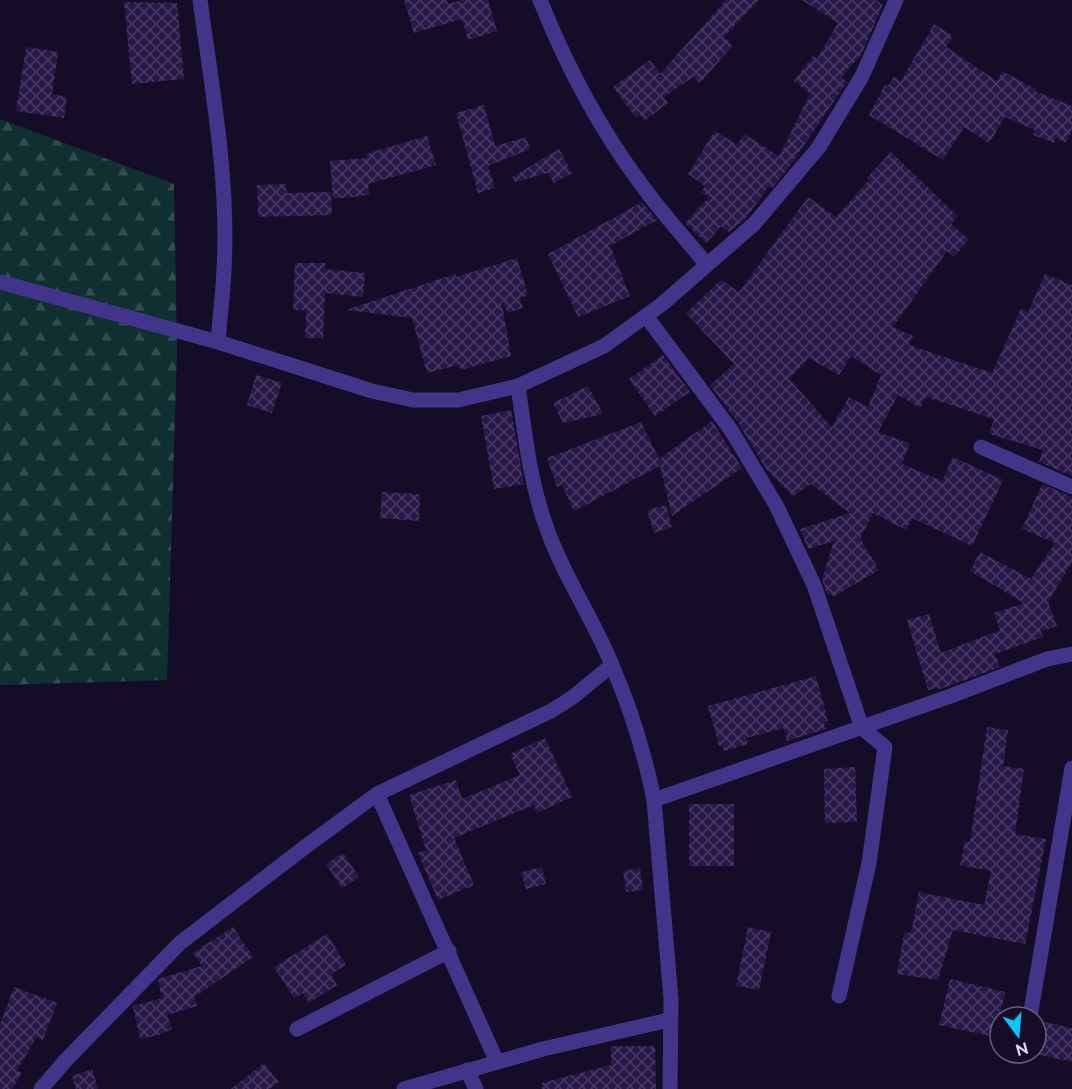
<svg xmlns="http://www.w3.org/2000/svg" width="1072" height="1089" viewBox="0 0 1072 1089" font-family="Raleway,sans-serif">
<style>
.forest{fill:url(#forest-firs)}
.building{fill:url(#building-cross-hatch);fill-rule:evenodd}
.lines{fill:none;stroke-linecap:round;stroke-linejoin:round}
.minor{stroke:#423589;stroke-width:15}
.tertiary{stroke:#423589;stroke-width:15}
</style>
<defs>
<pattern id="forest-firs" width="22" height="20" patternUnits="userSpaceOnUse" patternTransform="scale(1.5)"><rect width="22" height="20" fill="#102f31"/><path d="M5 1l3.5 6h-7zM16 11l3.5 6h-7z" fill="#324c50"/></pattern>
<pattern id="building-cross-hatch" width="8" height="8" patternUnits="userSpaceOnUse" patternTransform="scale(1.5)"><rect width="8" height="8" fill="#281849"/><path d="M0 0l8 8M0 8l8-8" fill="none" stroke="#473964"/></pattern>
</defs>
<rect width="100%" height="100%" fill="#150d27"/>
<path class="forest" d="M0,119L174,184L177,351L167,680L0,685Z"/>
<g class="building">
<path d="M404,0H447L448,4L462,0H488L497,31L468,40L462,19L414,33Z"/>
<path d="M726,0H759L724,37L733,45L700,83L693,77L664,97L668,103L644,121L640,115L636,118L613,87L650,60L660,74Z"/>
<path d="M802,0H875L883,5L861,55L841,77L847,82L787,170L772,188L769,186L746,218L729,232L721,226L706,243L685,223L709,197L701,192L705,186L688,174L715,131L737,145L744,134L779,156L810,94L794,81L813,56L817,59L838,23Z"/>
<path d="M124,2L177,3L184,79L132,84Z"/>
<path d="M934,24L953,36L946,47L997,81L1002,71L1036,89L1035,91L1072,106V129L1066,143L1056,138L1054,143L1033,135L1035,130L1005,117L989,143L964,127L943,160L869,115L885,85L888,86L894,77L901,81Z"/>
<path d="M26,47L58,52L52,94L67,97L64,118L16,111Z"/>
<path d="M484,105L495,146L526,137L530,149L488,166L495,188L478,193L456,113Z"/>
<path d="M427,136L436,165L368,184L369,195L333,199L330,161L366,158L365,154Z"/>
<path d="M559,149L572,173L554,183L548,173L515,182L512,177Z"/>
<path d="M891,152L958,216L951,224L969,239L954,257L947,251L893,327L913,336L909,345L992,373L1021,309L1028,312L1045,274L1072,285V476L1039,462L1043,450L989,434L994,419L926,397L920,408L898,395L878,432L910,443L902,464L942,481L953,457L1003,480L972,546L912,518L906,530L873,513L860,538L879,570L835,596L827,594L822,579L834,541L808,549L800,529L850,513L811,484L793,496L766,469L739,424L710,385L734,364L686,313L721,280L739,292L808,197L836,217L869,180L867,178ZM851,356L881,375L868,407L849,397L832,427L789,379L809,358L839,375Z"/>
<path d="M286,184L287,193L331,192L332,215L258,217L257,185Z"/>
<path d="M642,202L657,220L610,246L630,296L578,317L548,254Z"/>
<path d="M517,258L528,295L520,298L523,308L508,313L501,299L511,356L461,370L459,365L427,373L412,318L346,310L455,274L456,277Z"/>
<path d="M295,263H325V269L365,273L363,297L325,293L323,338H305L306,310H293Z"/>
<path d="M663,355L690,392L655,416L629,379Z"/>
<path d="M256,375L282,383L272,413L247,405Z"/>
<path d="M588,386L603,414L563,423L553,403Z"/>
<path d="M511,410L524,484L494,489L481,416Z"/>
<path d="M712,421L742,468L672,516L660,466L574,511L562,485L557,487L547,458L641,422L659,459Z"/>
<path d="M1042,484L1072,497V562L1048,602L1057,626L1041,631L1043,637L995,654L1000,667L938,690L937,688L928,690L907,620L929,614L941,653L1000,630L994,613L1024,603L970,571L980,552L1031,579L1055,543L1022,529Z"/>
<path d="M382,492L420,494L419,521L380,518Z"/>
<path d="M666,505L672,527L654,533L647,510Z"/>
<path d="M816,676L828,721L824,722L826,729L787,741L784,728L746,738L748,744L724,751L723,745L719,746L708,706Z"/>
<path d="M987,727L1008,730L1003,766L1024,769L1015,834L1046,839L1025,944L953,930L938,980L897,974L904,932L911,933L919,892L984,905L991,871L960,865L965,841L970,842Z"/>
<path d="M545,738L572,797L537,813L534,805L454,838L474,885L438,900L418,853L426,850L409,795L456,780L462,799L520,775L510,754Z"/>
<path d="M855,767L857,822L825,823L824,769Z"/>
<rect x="689" y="804" width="45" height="62"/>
<path d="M343,853L359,877L342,888L326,864Z"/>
<path d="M542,867L546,884L526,889L521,872Z"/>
<path d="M640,868L643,890L626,892L623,871Z"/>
<path d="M233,927L253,957L194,997L197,1006L167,1015L172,1029L159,1035L140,1039L133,1006L162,998L158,979L202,966L193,953Z"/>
<path d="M748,927L771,932L759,990L736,986Z"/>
<path d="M327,934L346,965L331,974L337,985L309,1003L303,993L294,998L274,967Z"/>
<path d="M950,979L1005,992L995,1037L939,1025Z"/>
<path d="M14,987L57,1003L43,1040L37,1037L17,1070L22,1073L12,1089H0V1024Z"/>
<path d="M1040,1021L1072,1028V1062L1036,1054Z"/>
<path d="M611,1046H655L656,1089H542L541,1083L611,1065Z"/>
<path d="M264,1063L279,1082L270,1089H231Z"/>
<path d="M92,1069L98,1089H76L72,1076Z"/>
</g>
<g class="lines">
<g class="minor">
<path d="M200,0C212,89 229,179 224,269C223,293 220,317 218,342"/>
<path d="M540,0C566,65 599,128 641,184C661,212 685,238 707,265"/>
<path d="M646,316L731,430L776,505L814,585L862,728L885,747L869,863L839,996"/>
<path d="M518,386C525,434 530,483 547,529C564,577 593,618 612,665C630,707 645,755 654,800L671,999L670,1089"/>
<path d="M981,447L1072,487"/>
<path d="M377,794L497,1062"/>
<path d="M654,800L948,697L1047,659L1072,654"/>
<path d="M1030,1017L1072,768"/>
<path d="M297,1029L449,951"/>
<path d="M467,1070L476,1089"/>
<path d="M41,1089L66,1060L180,943L305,847L377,794L551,711L573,697L612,665"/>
<path d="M404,1089L543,1049L669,1020"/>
</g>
<path class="tertiary" d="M0,282L218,342L372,391L413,400H458L518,386L604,346L661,305L754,224L819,147L862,76L896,0"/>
</g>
<g transform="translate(1018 1035) rotate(164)"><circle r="28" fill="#150d27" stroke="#655c7d" stroke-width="1.5"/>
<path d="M0-4.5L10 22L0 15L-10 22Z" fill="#00c7fe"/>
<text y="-9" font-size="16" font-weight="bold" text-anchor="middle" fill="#ddd3ff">N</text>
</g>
</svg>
